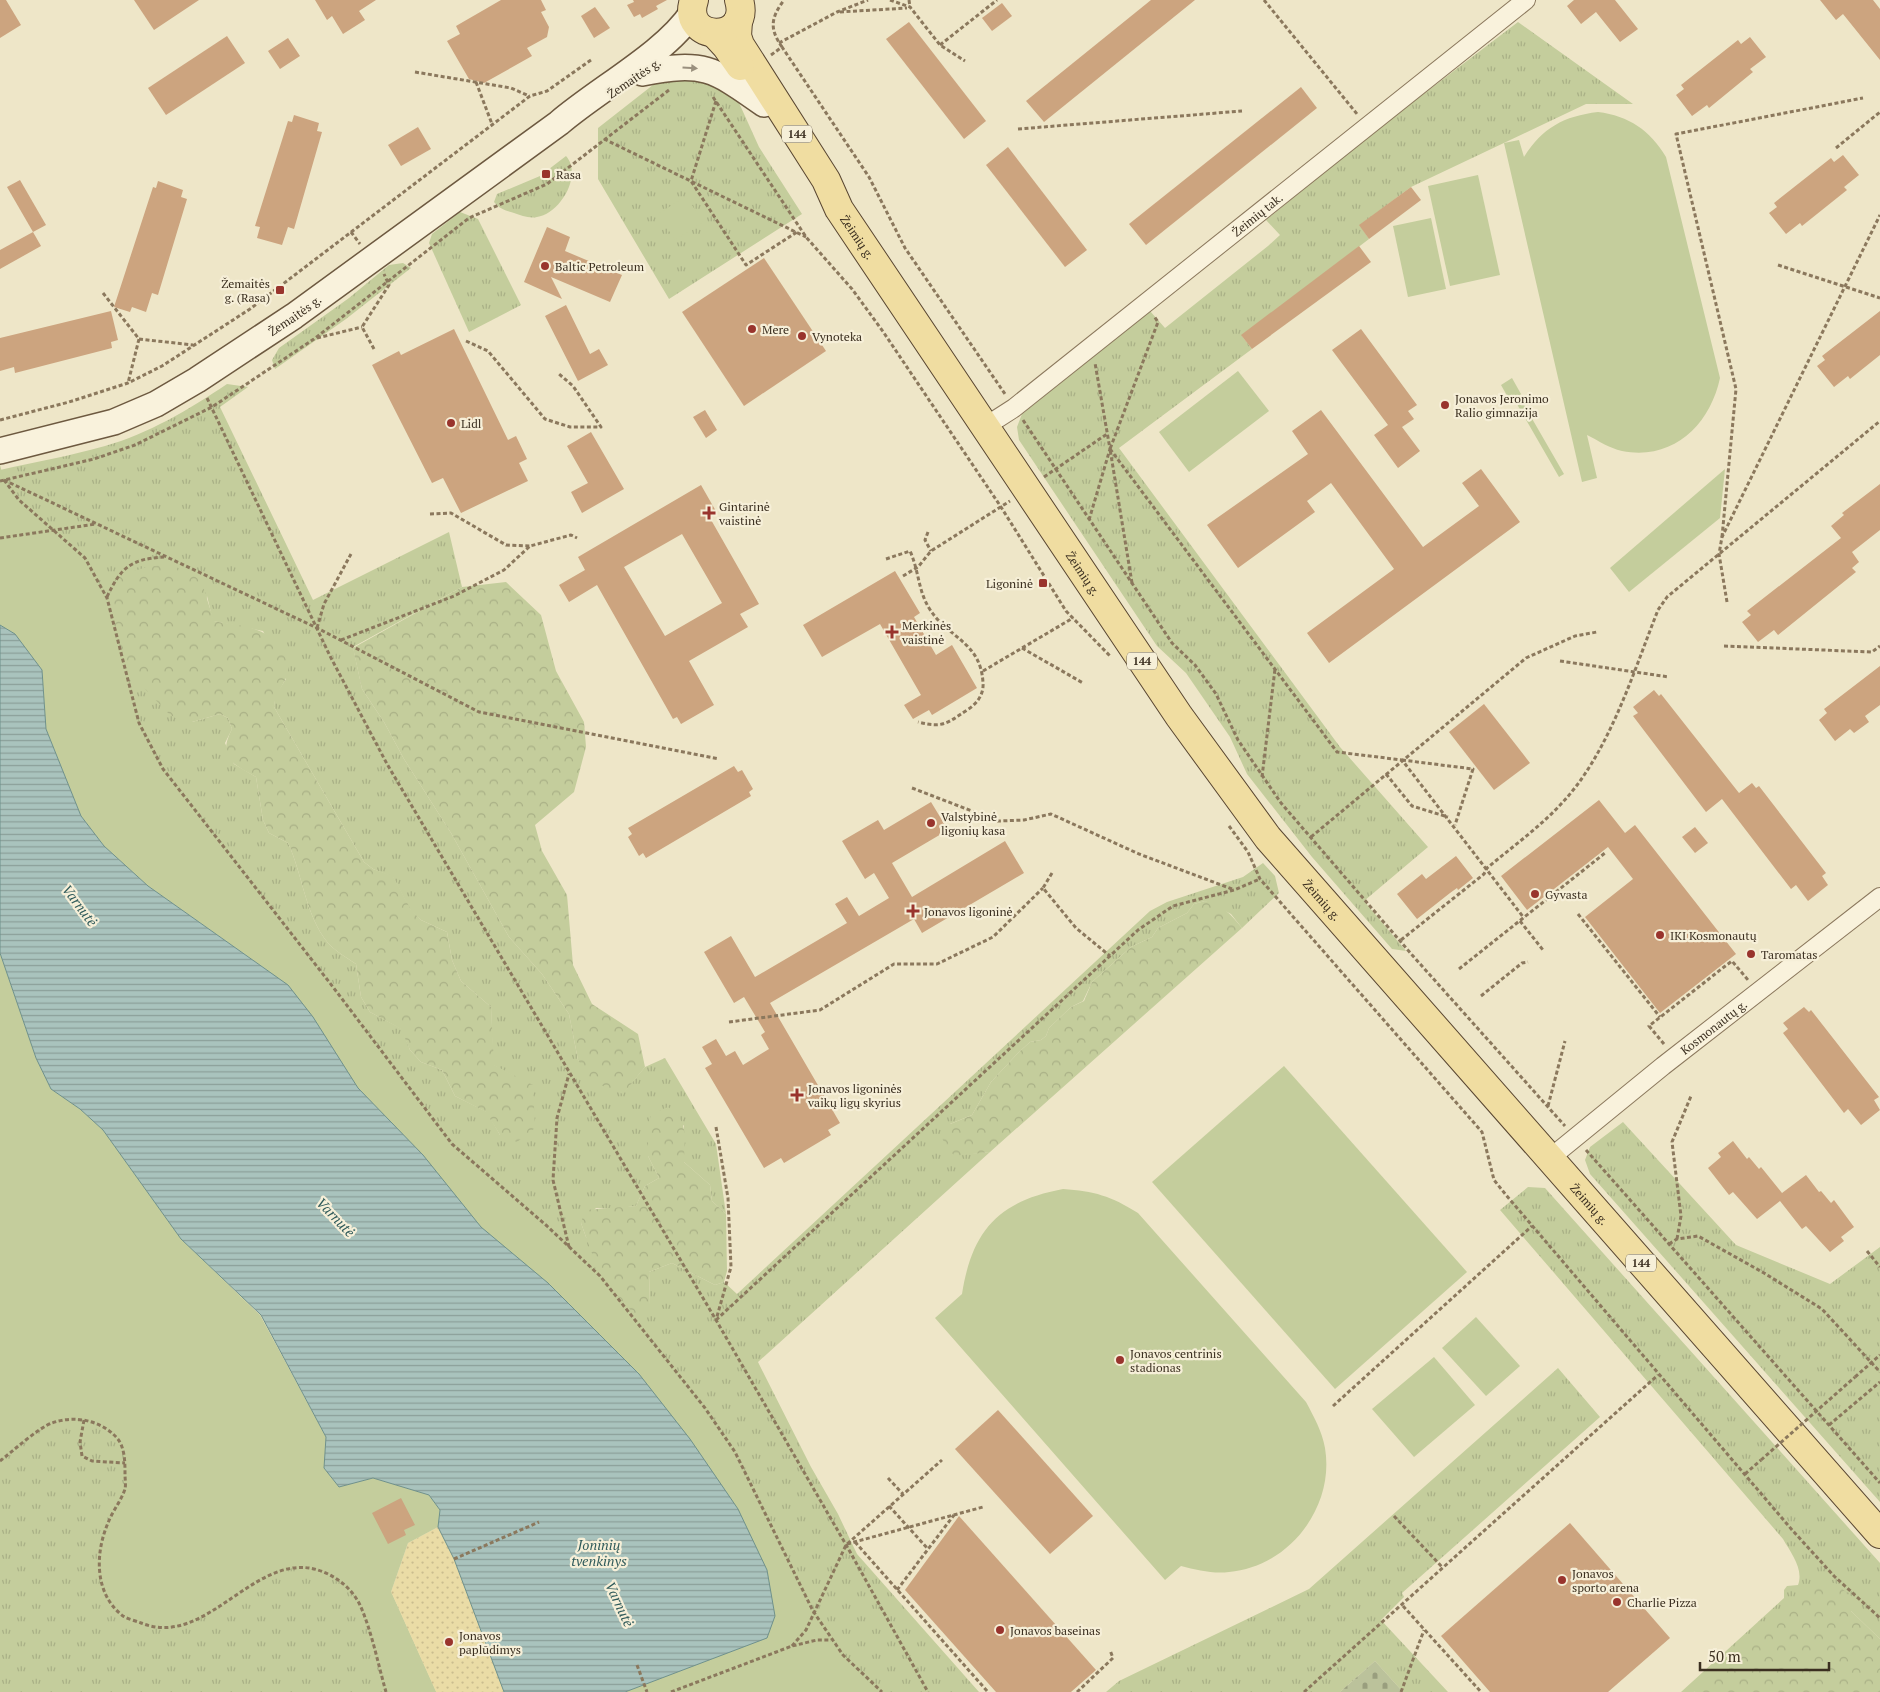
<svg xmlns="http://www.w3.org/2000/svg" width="1880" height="1692" viewBox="0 0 1880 1692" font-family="'PT Serif',serif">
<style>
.grass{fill:url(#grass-tufts);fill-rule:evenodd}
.forest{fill:url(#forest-crowns)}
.sand{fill:url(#sand-dots)}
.cemetery{fill:url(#cemetery-stones)}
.park{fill:#c4cd9c}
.water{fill:url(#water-rules);stroke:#6f918b}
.building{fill:#cca47f;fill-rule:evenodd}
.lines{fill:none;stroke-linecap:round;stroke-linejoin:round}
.street-casing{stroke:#8b785d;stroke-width:20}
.secondary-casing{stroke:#6d5940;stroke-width:28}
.primary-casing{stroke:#594631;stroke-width:30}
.path{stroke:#8b785d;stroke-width:3;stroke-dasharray:4 2.5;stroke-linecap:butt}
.street{stroke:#f9f2dc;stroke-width:18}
.secondary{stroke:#f9f2dc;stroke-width:25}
.primary{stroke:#f0dda1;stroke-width:28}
.path-bridge{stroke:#8b785d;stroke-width:3;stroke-dasharray:4 2.5;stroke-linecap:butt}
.oneway{fill:#9a907e}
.poi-dot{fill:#99342d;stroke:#f6efd8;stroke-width:2}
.labels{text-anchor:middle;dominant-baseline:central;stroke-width:4.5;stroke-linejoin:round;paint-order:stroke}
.shield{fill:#f6efd8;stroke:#736957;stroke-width:1}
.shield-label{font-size:11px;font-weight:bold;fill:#3b2f20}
.street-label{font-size:12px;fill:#3b2f20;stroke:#f6efd8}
.poi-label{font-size:12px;fill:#3b2f20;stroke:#f6efd8;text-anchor:start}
.water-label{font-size:14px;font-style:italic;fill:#305b5b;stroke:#f6efd8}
</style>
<defs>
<pattern id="grass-tufts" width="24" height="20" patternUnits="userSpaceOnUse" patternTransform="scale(1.25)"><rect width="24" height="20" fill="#c4cd9c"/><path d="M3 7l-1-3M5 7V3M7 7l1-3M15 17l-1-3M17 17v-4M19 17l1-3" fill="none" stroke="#a9b086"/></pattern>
<pattern id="forest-crowns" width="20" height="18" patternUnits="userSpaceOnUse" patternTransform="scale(1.25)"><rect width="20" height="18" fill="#c4cd9c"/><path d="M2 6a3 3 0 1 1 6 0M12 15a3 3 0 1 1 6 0" fill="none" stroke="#a9b086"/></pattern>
<pattern id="sand-dots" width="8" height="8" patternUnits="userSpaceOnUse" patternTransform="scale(1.25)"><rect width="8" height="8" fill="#eadca6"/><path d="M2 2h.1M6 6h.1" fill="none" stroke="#cabd8f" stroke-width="1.8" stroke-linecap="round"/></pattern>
<pattern id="cemetery-stones" width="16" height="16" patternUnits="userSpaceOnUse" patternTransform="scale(1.25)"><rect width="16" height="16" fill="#bbc29b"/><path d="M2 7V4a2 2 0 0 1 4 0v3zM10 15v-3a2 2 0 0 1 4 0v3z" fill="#999e7e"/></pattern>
<pattern id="water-rules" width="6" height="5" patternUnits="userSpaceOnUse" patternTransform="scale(1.25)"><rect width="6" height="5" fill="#a9c3bd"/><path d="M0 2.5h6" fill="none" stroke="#8b9f99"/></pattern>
</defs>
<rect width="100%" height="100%" fill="#eee6c8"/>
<g class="grass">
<path d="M1518,22L1633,104H1586L1411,187L1360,225L1369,239L1242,336L1252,349L1119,448L1340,747L1428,847L1364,901L1406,951L1392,949L1312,857L1247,774L1230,737L1186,673L1157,646L1019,440L1017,427L1022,414L1150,311L1165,328L1268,246L1280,235L1266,220L1379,128Z"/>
<path d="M684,72L735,94L759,147L802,214L669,299L598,179V128L658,81Z"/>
<path d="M566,156C583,175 560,214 537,217C529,219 521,215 514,213C504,210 500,209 494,202L497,194L540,176Z"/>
<path d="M460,212L478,219L521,305L469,332L429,243L432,234Z"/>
<path d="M403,263L411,268L346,319L275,369L272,360L279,348L349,298L389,265Z"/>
<path d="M227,384L248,387L220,407L313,600L449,532L462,587L353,647L362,689L384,722L404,759L451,833L509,937L542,974L569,1014L578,1060L623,1093L645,1067L665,1058L716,1144L726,1214L712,1201L710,1185L684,1162V1125L648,1156L659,1178L645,1186L636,1206L611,1209L596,1208L581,1223L586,1237L650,1304L649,1272L672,1263L715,1285L724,1282L737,1294L1150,911L1167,902L1243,877L1263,863L1275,876L1279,893L1242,928L1231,914L1205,901L1194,904L1187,913L1158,928L1152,937L1131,947L1092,982L1083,1001L1071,1007L1049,1028L1046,1036L1041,1040L1030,1042L1019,1052L991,1082L972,1115L950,1124L955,1155L990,1152L758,1362L811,1467L838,1514L857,1554L979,1692H625L767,1638L15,634L0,625V470C35,462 70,456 105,446C148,434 190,409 227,384ZM207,596L213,621L263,631L286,679L275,696L274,707L364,862L373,869L393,877L411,911L421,920L447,932L452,960L461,981L491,1007L493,1065L533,1086L500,1135L487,1112L455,1096L442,1070L421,1062L410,1050L402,1029L370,1012L361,997L356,964C347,958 335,951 328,943C305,915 303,875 288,843L269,833L263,820L256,777L234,764L225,743L232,729L228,718L220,714L192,722Z"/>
<path d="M1623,1122L1736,1245L1830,1284L1880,1247V1502L1590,1174L1585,1160L1590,1147Z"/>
<path d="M1528,1187L1545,1188L1880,1563V1639L1851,1611L1694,1692H1681L1784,1598V1590L1787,1586L1798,1585C1804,1569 1791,1553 1783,1539L1500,1210Z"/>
<path d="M1558,1368L1600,1417L1402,1593L1404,1597L1381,1620L1448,1692H1403L1375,1661L1340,1692H1106L1119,1681L1309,1589Z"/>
<path d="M66,1399L350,1534L391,1592L436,1692H0V1431Z"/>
</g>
<g class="forest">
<path d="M171,564L201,580L214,621C242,627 264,624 281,650C285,656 289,664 288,672C285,685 275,692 274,707L364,862L373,869L393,876L411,910L421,920L447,932L452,960L461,981L491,1007L494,1065L533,1085L535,1128L517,1142L500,1135L486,1112L455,1096L442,1070L421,1062L410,1050L401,1029L370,1012L361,997L356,964C347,958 335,951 328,943C305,915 303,875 288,843L269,833L263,820L256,777C233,764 217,758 232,729L228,718L220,714L192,722L179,720L169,714L123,666L107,598L117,576L147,567Z"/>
<path d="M506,582L541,615L556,671L584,722L586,747L574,792L535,825L542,851L567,895L573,965L592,1004L638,1034L645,1067L623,1094L593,1082L578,1060L569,1014L542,974L509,937L451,833L404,759L384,722L362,689L353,648L462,587Z"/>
<path d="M1205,901C1222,905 1231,914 1242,928L990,1152L955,1156L949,1150L940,1135L943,1127L972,1115L991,1082L1019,1052L1030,1042L1041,1040L1046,1036L1049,1028L1071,1007L1084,1001L1092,982L1131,947L1152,937L1158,928L1187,913L1194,904Z"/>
<path d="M668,1107C690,1122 684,1138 684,1162L710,1185L712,1201L726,1214L727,1271L724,1282L715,1285L672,1263L649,1272L650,1305L637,1317L600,1276L581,1223L585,1210L636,1206L645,1186L659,1178L648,1156V1123L652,1114Z"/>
<path d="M1835,1583L1852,1597L1851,1611L1880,1639V1692H1694L1812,1585Z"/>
</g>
<path class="sand" d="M438,1527L454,1559L504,1692H436L391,1592L408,1543Z"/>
<path class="cemetery" d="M1375,1661L1403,1692H1340Z"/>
<g class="park">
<path d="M1598,112C1629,116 1650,130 1666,157L1720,378C1710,425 1673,461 1622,451C1609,448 1599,441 1587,435L1597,478L1582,482L1504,143L1519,140L1524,157C1542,128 1564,116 1598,112Z"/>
<path d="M1478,175L1500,275L1450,286L1428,186Z"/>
<path d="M686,196L703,222L675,240L658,214Z"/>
<path d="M1431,218L1446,289L1408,297L1393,226Z"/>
<path d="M1238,371L1269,411L1189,472L1159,432Z"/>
<path d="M1512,378L1521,394L1519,396L1564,474L1559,477L1514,399L1510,401L1501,385Z"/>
<path d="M0,465L4,480L19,500L85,558L107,598L139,723L163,769L333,987L452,1144L547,1226L600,1276L705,1408L735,1452L813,1611L843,1655L882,1692H625L767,1638L548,1283L481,1227L423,1155L358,1088L313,1017L288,985L148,886L104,846L81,816L46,729L42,670L15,634L0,625Z"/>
<path d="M1725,469L1720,518L1629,592L1610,568Z"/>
<path d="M0,953L36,1058L51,1089L80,1109L103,1130L181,1239L260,1315L326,1437L324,1468L339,1487L373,1478L429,1495L440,1510L438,1527L408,1543L391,1592L436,1692H386C378,1664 372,1632 360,1605C353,1591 342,1581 328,1574C259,1540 210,1651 141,1623C136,1621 128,1619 123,1616C94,1594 95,1553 108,1523C113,1511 124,1498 125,1485C126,1471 127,1450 117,1438C101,1420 74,1415 52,1423C38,1428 13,1451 0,1461Z"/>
<path d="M1284,1066L1467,1272L1335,1389L1152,1182Z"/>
<path d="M1063,1189C1094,1191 1111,1196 1138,1213L1306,1402C1314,1417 1322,1431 1325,1448C1335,1507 1289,1567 1229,1572C1213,1574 1197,1570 1181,1566L1165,1580L935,1318L962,1294C972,1230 999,1201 1063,1189Z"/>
<path d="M1476,1317L1520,1366L1486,1396L1442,1348Z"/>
<path d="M1434,1357L1475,1405L1414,1457L1372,1409Z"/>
</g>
<path class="water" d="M0,625L15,634L42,670L46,729L81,816L104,846L148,886L288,985L313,1017L358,1088L423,1155L481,1227L548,1283L639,1374L690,1439L738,1509L767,1570L775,1616L767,1638L625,1692H504L454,1559L438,1527L440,1510L429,1495L373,1478L339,1487L324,1468L326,1437L261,1315L181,1239L103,1130L80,1109L51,1089L36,1058L0,953Z"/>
<g class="building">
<path d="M0,0H6L21,25L0,38Z"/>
<path d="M134,0H199L154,30Z"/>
<path d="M315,0H376L359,11L365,20L343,34L332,16L327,20Z"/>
<path d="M501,0H541L546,10L541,12L549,27L547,37L527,48L532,56L484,83L469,79L447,41L460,34L456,26Z"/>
<path d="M633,0H667L656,6L658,9L642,18L640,14L634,17L627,5L634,2Z"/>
<path d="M1151,0H1195L1044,122L1026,101Z"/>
<path d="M1574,0H1615L1638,29L1620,42L1596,12L1581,24L1567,6Z"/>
<path d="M1820,0H1873L1880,9V60L1843,14L1836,20Z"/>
<path d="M1002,3L1012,16L992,31L982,18Z"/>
<path d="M595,7L610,28L594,38L581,16Z"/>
<path d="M909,22L986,121L964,139L886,39Z"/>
<path d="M227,36L245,63L166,115L148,88Z"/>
<path d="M1750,37L1766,57L1750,69L1753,72L1709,108L1707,105L1692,116L1676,95L1684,89L1681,85L1738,40L1741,44Z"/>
<path d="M288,38L300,56L280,69L268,51Z"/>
<path d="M1301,87L1317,108L1146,245L1129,224Z"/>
<path d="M294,115L319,123L317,131L322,132L294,229L288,227L282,245L257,238L260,227L255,226L288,121L292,122Z"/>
<path d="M418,127L431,149L401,166L388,145Z"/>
<path d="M1008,147L1087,250L1065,267L986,165Z"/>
<path d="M1843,155L1859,175L1844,187L1847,190L1802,226L1800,223L1786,234L1769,213L1777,207L1774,203L1831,158L1834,162Z"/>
<path d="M20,180L46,225L33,232L7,187Z"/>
<path d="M158,181L183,190L181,197L187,199L158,295L152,293L146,312L132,307L130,312L114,307L153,187L156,188Z"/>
<path d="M1411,187L1421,200L1369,239L1359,225Z"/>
<path d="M547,227L570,237L565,251L622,275L610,302L551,277L562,299L524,282Z"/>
<path d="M33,232L41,246L0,269V250Z"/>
<path d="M1359,246L1371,262L1252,349L1241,335Z"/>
<path d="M764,258L826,351L744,406L682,312Z"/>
<path d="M566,305L590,354L599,349L608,365L578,381L545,316Z"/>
<path d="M111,311L118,340L111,342L112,348L15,373L14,367L0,371V338Z"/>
<path d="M1880,311V355L1850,379L1848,376L1834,387L1817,366L1825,360L1822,356Z"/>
<path d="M454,329L508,440L516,436L527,459L519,463L528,481L461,513L443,478L432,483L372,365L399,351L401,355Z"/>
<path d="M1361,329L1417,405L1408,411L1414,419L1402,427L1420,451L1398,468L1374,435L1388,425L1332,350Z"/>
<path d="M705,410L717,430L706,438L693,417Z"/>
<path d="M1321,410L1423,547L1479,506L1462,483L1481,469L1520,522L1329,663L1307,633L1394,569L1331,483L1307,501L1315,512L1238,568L1207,525L1308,454L1292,431Z"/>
<path d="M591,432L624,489L582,513L571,492L588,483L567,446Z"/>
<path d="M1880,484V530L1852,552L1859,562L1852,568L1856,572L1778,635L1774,630L1758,642L1742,622L1751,615L1747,611L1841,538L1831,526L1844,515L1842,513Z"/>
<path d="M701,485L717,513L710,518L759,604L740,614L748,627L689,661L714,705L681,724L677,717L673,719L597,585L569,602L559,585L585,570L578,557ZM682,534L722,603L665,636L624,567Z"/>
<path d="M895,571L920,613L914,617L936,655L952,645L977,688L932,715L929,710L913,719L904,705L921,695L880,624L822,657L803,625Z"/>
<path d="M1880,666V705L1865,716L1869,722L1854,733L1850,729L1835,741L1819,720L1827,713L1824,709Z"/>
<path d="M1654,690L1659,696L1661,694L1739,793L1752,783L1756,788L1759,786L1826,873L1822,876L1828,885L1808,901L1796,885L1791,889L1722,799L1706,812L1633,716L1638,713L1633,707Z"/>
<path d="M1484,704L1530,763L1494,790L1449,732Z"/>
<path d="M734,766L738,772L742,770L753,789L749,792L751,796L646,858L643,853L639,856L628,837L632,834L628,828Z"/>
<path d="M1599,800L1625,833L1635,825L1736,954L1660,1013L1585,917L1633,879L1608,847L1527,910L1501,876Z"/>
<path d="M931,802L948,830L892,863L912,897L1005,841L1024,873L922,933L914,919L770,1003L840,1123L828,1130L831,1135L784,1163L781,1158L764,1168L705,1068L712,1064L702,1047L716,1039L726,1056L735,1051L743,1065L769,1049L761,1035L765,1032L744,997L734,1003L704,952L731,936L755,977L847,923L835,904L847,897L859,916L889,898L874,873L865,879L842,841L878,820L884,830Z"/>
<path d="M1695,827L1708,843L1695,853L1682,837Z"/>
<path d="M1456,856L1473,878L1458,890L1457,888L1450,893L1417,919L1397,894L1422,874L1426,879Z"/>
<path d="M1804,1007L1809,1012L1811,1010L1879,1097L1874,1100L1880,1110L1861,1125L1848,1109L1844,1113L1783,1033L1788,1029L1783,1023Z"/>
<path d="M1733,1141L1747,1159L1749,1157L1759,1169L1761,1167L1782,1193L1806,1175L1819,1192L1821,1191L1831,1203L1834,1200L1854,1227L1841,1237L1844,1241L1830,1252L1806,1226L1802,1229L1780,1201L1757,1219L1733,1192L1729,1195L1708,1168L1721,1157L1718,1153Z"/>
<path d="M998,1410L1093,1516L1050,1554L955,1449Z"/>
<path d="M401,1498L415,1525L404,1530L406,1535L388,1544L372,1513Z"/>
<path d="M959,1516L1096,1670L1071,1692H996L905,1590Z"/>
<path d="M1570,1523L1670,1638L1608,1692H1490L1441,1636Z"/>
</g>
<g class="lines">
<defs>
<g id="street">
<path id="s1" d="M986,426L1014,408L1526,0"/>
<path id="s2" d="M1549,1159L1663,1066L1880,897"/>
</g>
<g id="secondary">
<path d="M642,73C704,61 713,68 764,104"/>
<path id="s3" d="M0,451L114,422L156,404L197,380L294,316L559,123C597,90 666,53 692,13"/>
</g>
<g id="primary">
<path d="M694,0C680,43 752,44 739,0"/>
<path id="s4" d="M738,21L737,36L740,45L826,180L839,209L1179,716L1268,838L1880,1534"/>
<path d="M714,33L726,46L740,66"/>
</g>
</defs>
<use href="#street" class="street-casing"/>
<use href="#secondary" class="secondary-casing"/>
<use href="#primary" class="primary-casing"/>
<g class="path">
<path d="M890,0L910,7L940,45L965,61"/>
<path d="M909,0L910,7"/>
<path d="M1264,0L1357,114"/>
<path d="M840,12L907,8"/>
<path d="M779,43L837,12L868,0"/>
<path d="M940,45L997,0"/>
<path d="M782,47C769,28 771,18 784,0"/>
<path d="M771,55L782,47L869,177L905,248L1005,394"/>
<path d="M415,72L511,88L529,96"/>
<path d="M476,82L492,124"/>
<path d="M713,97L806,237L852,289L884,333L1001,507L1066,611L1111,657"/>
<path d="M716,101L691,181L746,265L797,232"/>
<path d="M1018,129L1242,111"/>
<path d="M604,139L806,237"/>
<path d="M1836,148L1880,112"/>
<path d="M351,232L360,244"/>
<path d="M1778,265L1880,298"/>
<path d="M103,293L139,339L128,383"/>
<path d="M317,338L362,327"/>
<path d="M139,339L193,345"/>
<path d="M466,341L488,351L545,419L570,427H601L573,386L559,374"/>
<path d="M374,349L362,327L389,285L384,274"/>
<path d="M207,398L330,656L387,764L716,1320L849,1550L928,1692"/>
<path d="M0,420L69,402L128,383L162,366L250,309L530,96L547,91L591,60"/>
<path d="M1023,420L1172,643L1195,665L1216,694L1238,740L1281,803L1413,956L1565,1126"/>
<path d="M1110,449L1337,752L1402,760L1524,918"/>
<path d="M1044,477L1107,434"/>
<path d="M4,480L19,500L85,558L107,598L139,723L163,769L333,987L452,1144L547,1226L600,1276L705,1408L735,1452L813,1611L843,1655L882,1692"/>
<path d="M4,480L317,628L479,712L719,759"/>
<path d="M0,481L94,459L135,445L212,407L314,339L469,218L547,184L669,90"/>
<path d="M430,514L451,513L506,545L530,546"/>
<path d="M1089,520L1110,449L1095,363"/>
<path d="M928,532L925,540L931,551"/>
<path d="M1722,537L1736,389L1676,134L1863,98"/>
<path d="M0,538L96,524"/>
<path d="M886,559L910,551C919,571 918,590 929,608C947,638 981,641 983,683C984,694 977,704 967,710C946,724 943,728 918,722"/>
<path d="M903,576L918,567L931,551L1010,501"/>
<path d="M1132,583L1110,449L1158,322L1154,316"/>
<path d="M107,597C121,567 131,559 164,557"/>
<path d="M1727,602L1719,554L1722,537L1880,215"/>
<path d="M317,628L324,604L351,554"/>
<path d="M341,640L454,596L504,570L530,546L571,535L577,538"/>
<path d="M1724,646L1872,652L1880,646"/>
<path d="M1022,648L1083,683"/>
<path d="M1560,661L1669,677"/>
<path d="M983,671L1073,618"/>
<path d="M1402,760L1473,769L1455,825"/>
<path d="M1386,774L1412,806L1448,817"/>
<path d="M1262,777L1275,669"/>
<path d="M912,788L998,821L1024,820L1051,814L1139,854L1232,889"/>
<path d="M1229,826L1248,852L1260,879L1482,1132L1494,1180L1506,1195L1793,1531L1834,1576L1880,1618"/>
<path d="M1311,837L1526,658L1575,636L1597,632"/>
<path d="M1052,873L1043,888L1076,928L1110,956"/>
<path d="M1578,914L1660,1017"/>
<path d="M1520,921L1543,950"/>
<path d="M1401,940L1484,874L1487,868C1512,847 1540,827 1562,803C1609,753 1633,673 1658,610L1667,597L1880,421"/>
<path d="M1459,969L1605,853"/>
<path d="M1481,996L1522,963L1528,962"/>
<path d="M729,1022L820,1010L894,964H937L993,937L1043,888"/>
<path d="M1664,1044L1649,1026L1724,967L1732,961L1748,980"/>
<path d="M1548,1106L1565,1041"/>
<path d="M716,1127L728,1198L731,1267L716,1320"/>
<path d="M1586,1150L1880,1483"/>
<path d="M1677,1239L1681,1216L1672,1142L1691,1096"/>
<path d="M1669,1244L1677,1239L1698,1236L1764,1273L1822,1309L1880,1372"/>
<path d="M569,1247L553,1180L557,1118L569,1074"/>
<path d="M1867,1251L1880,1267"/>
<path d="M716,1320L1138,930L1173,906L1234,890L1260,879"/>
<path d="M1855,1377L1880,1355"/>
<path d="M1333,1406L1532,1226"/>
<path d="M84,1420L80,1442L82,1456L92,1461L125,1463"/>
<path d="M1829,1425L1880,1382"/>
<path d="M0,1461C13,1451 38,1428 52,1423C74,1415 101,1420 117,1438C125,1447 125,1463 125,1474C125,1479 126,1485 125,1489C121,1501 112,1512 108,1523C95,1553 94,1594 123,1616C128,1619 136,1621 141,1623C210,1651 259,1540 328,1574C342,1581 353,1591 360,1605C372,1632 378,1664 386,1692"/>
<path d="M1745,1474L1761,1460"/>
<path d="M888,1478L903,1494"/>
<path d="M889,1506L928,1549"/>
<path d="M1394,1516L1443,1568"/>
<path d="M855,1542L988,1692"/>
<path d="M847,1544L983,1507"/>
<path d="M454,1559L539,1522"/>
<path d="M897,1590L954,1515"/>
<path d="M1403,1606L1481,1692"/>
<path d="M792,1646L806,1630L846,1545L942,1460"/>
<path d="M637,1665L647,1692"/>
<path d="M671,1692L792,1646L817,1640H831"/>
<path d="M1077,1692L1113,1658L1110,1650"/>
<path d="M1304,1692L1658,1375"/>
<path d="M1401,1692L1424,1630"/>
</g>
<use href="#street" class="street"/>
<use href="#secondary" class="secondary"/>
<use href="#primary" class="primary"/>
<path class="path-bridge" d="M1761,1460L1855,1377"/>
</g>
<defs><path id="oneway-solid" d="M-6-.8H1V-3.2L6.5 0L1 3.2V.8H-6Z" transform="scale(1.25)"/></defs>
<use class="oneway" href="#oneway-solid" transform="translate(690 68) rotate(4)"/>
<g class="poi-dot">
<rect x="541" y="169" width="10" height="10" rx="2.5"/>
<circle cx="545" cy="266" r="5"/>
<rect x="275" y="285" width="10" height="10" rx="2.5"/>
<circle cx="752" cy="329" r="5"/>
<circle cx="802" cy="336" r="5"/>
<circle cx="1445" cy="405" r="5"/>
<circle cx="451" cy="423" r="5"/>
<path d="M706.5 505.5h5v5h5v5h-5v5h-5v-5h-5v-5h5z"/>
<rect x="1038" y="578" width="10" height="10" rx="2.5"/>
<path d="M889.5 624.5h5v5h5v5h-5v5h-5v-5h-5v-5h5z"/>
<circle cx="931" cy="823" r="5"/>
<circle cx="1535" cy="894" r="5"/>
<path d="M910.5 903.5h5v5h5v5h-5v5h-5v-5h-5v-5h5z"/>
<circle cx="1660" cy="935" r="5"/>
<circle cx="1751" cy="954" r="5"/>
<path d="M794.5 1087.5h5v5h5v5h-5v5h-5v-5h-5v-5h5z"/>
<circle cx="1120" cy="1360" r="5"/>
<circle cx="1562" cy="1580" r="5"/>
<circle cx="1617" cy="1602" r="5"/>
<circle cx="1000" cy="1630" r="5"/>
<circle cx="449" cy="1642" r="5"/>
</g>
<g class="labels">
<g class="shield">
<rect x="782" y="125.5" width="30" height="17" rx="4"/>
<rect x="1127" y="652.5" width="30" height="17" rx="4"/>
<rect x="1626" y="1254.5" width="30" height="17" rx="4"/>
</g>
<g class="shield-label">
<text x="797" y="134">144</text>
<text x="1142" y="661">144</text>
<text x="1641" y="1263">144</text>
</g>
<g class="street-label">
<text transform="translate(634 78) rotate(-34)">Žemaitės g.</text>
<text stroke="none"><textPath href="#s1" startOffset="344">Žeimių tak.</textPath></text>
<text stroke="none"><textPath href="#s4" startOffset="250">Žeimių g.</textPath></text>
<text stroke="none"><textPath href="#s3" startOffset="328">Žemaitės g.</textPath></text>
<text stroke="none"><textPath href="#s4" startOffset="655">Žeimių g.</textPath></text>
<text stroke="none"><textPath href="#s4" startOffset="1060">Žeimių g.</textPath></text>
<text stroke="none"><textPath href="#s2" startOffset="211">Kosmonautų g.</textPath></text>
<text stroke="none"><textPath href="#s4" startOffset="1465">Žeimių g.</textPath></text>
</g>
<g class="poi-label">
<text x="556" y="174">Rasa</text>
<text x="555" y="266">Baltic Petroleum</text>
<text x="270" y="283" text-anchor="end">Žemaitės<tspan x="270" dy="14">g. (Rasa)</tspan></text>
<text x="762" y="329">Mere</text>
<text x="812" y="336">Vynoteka</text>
<text x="1455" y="398">Jonavos Jeronimo<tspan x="1455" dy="14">Ralio gimnazija</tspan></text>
<text x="461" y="423">Lidl</text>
<text x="719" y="506">Gintarinė<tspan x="719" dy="14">vaistinė</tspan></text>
<text x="1033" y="583" text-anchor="end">Ligoninė</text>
<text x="902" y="625">Merkinės<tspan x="902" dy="14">vaistinė</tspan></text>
<text x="941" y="816">Valstybinė<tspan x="941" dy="14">ligonių kasa</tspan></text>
<text x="1545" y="894">Gyvasta</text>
<text x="924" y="911">Jonavos ligoninė</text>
<text x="1670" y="935">IKI Kosmonautų</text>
<text x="1761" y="954">Taromatas</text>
<text x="808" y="1088">Jonavos ligoninės<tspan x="808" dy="14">vaikų ligų skyrius</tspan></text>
<text x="1130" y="1353">Jonavos centrinis<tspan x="1130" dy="14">stadionas</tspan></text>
<text x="1572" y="1573">Jonavos<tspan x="1572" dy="14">sporto arena</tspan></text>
<text x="1627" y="1602">Charlie Pizza</text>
<text x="1010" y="1630">Jonavos baseinas</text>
<text x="459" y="1635">Jonavos<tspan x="459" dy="14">paplūdimys</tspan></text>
</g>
<g class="water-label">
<text transform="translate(80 905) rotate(53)">Varnutė</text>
<text transform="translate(336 1217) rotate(46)">Varnutė</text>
<text x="599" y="1544">Joninių<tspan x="599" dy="16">tvenkinys</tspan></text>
<text transform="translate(620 1604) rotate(65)">Varnutė</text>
</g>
</g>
<path d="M1700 1662v8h129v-8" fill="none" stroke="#3b2f20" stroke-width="2.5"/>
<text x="1708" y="1662" font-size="15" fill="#3b2f20" stroke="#f6efd8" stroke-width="4" paint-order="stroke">50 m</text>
</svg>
